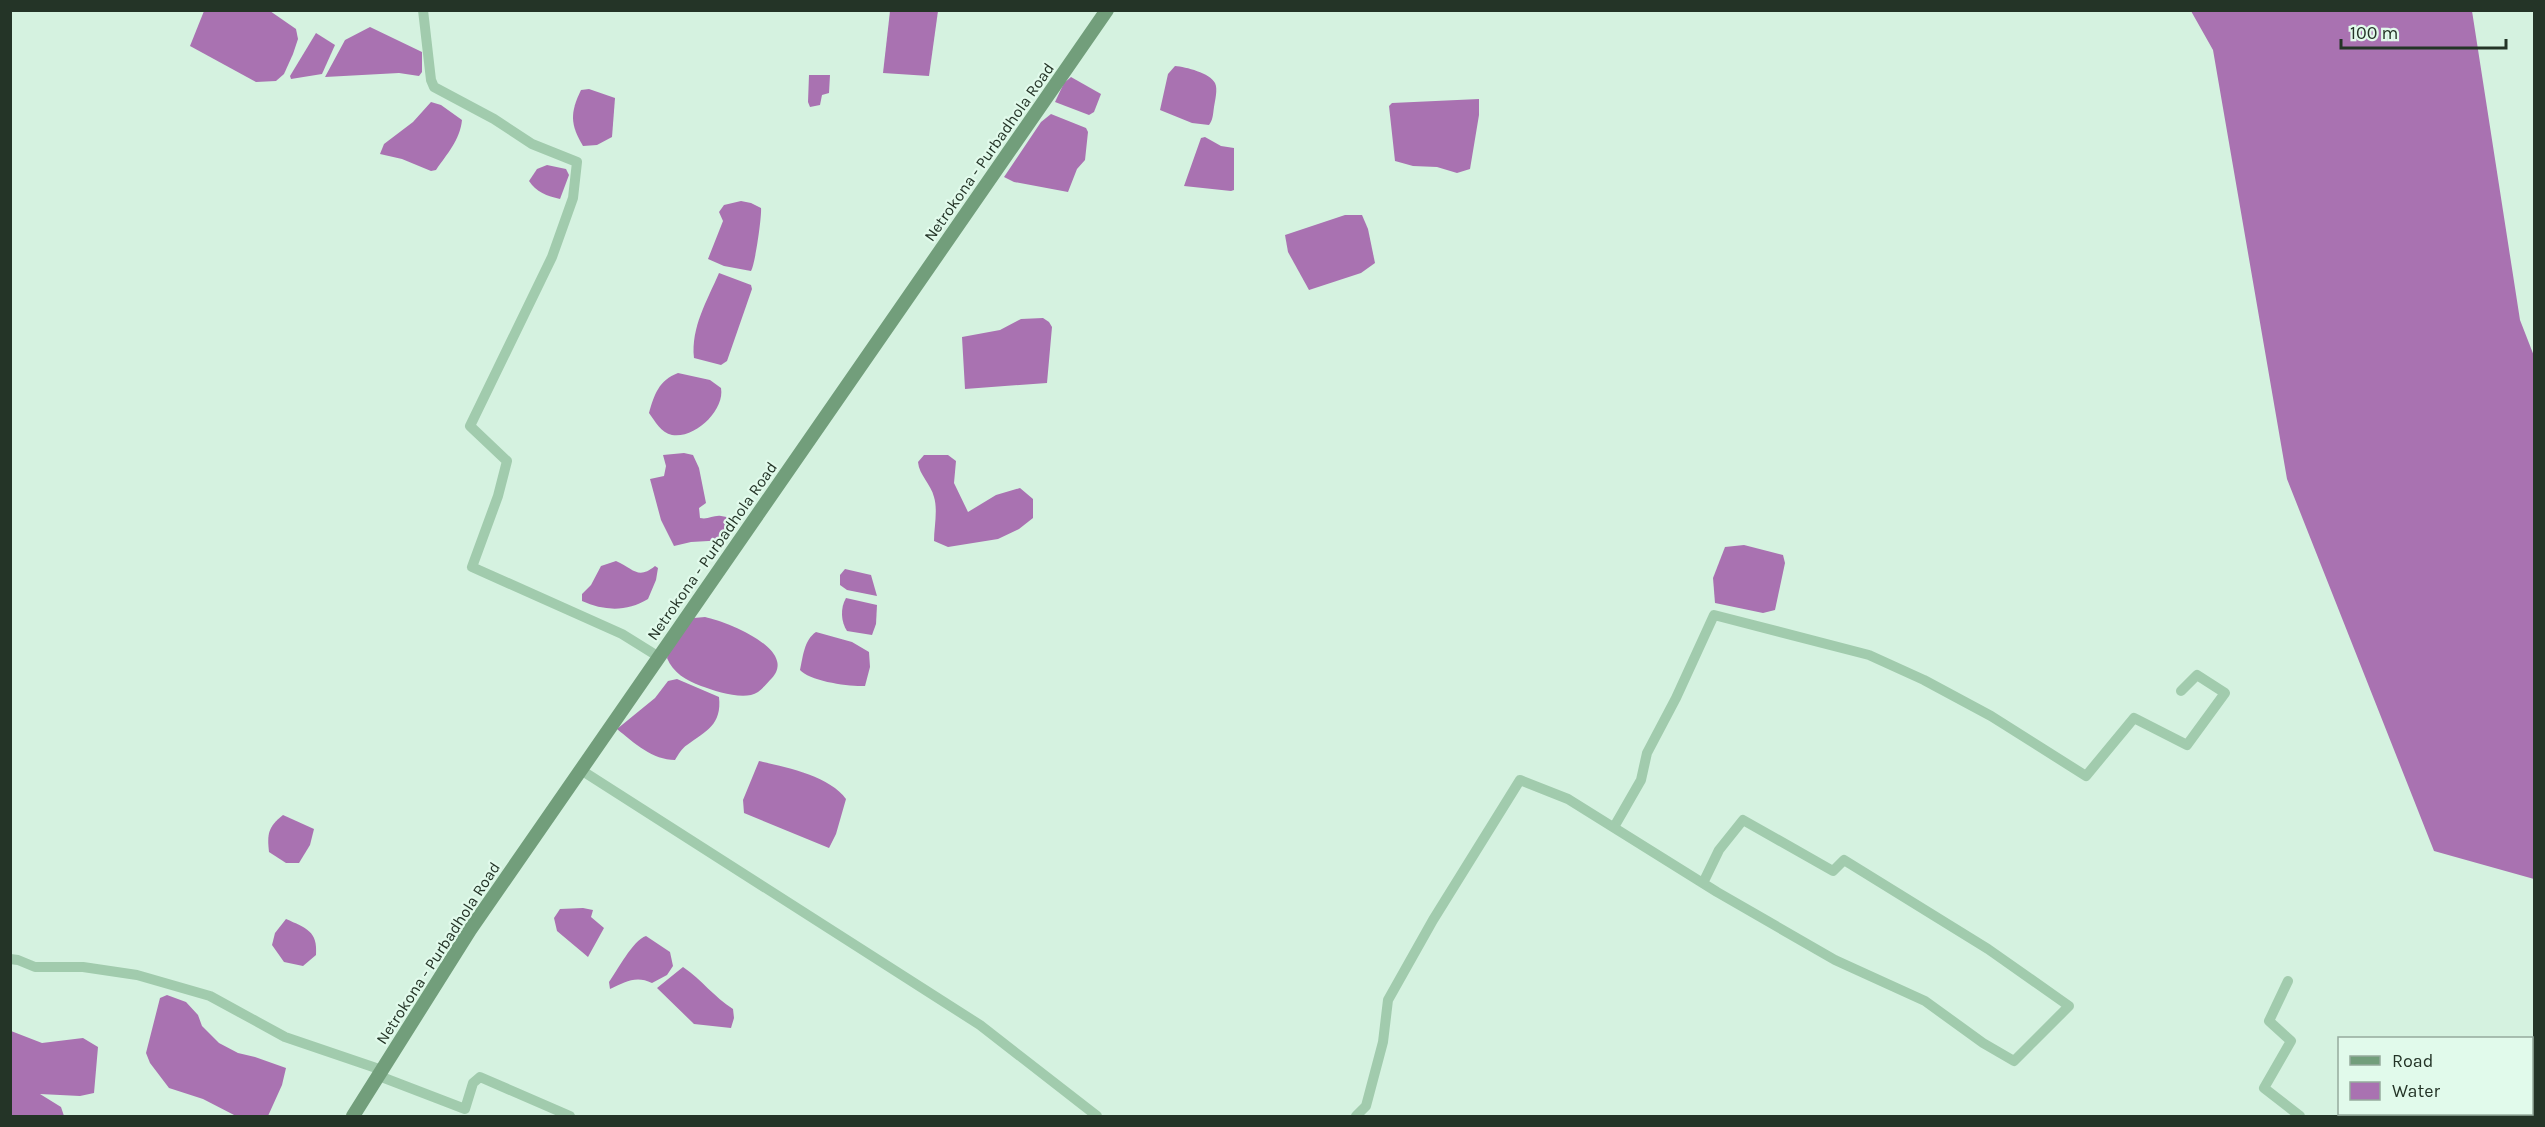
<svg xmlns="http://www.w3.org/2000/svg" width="2545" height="1127" viewBox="0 0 2545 1127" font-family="Karla,sans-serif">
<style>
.water{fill:#a972b1}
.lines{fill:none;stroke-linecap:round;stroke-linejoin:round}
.street{stroke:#a1cbad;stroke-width:10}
.secondary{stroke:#729e7b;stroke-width:14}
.labels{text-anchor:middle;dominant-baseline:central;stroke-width:4.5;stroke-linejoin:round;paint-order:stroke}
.street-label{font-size:16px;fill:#243427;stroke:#e1faeb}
</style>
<rect width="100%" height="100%" fill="#d5f2e0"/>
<g class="water">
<path d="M204,11H270L296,29L298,39L293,54L284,74L276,81L256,82L190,46Z"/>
<path d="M890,11H938L929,76L883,73Z"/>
<path d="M2191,11H2472L2520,320L2534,356V879L2434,851L2287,479L2213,50Z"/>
<path d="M370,27L422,52V72L419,76L399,73L325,77L345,40Z"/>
<path d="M316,33L335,45L322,74L291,79L290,76Z"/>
<path d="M1175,66C1186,67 1210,73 1215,83C1218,89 1215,100 1214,107C1213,114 1213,120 1209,125L1192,123L1160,110L1168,74Z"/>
<path d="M809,75H830L829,93L822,95L820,105L810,107L808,102Z"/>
<path d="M1071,77L1101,94L1094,112L1089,115L1055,102L1064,83Z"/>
<path d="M589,89L615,98L612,137L597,145L583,146C570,124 570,113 581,90Z"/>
<path d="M1479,99V115L1470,169L1457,173L1437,167L1413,166L1395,161L1389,106L1392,103Z"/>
<path d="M431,102L441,105L462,120C460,140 447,154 436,170L431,171L402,159L380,154L384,144L413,122Z"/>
<path d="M1051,114L1086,128L1088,132L1085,160L1077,169L1068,192L1014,182L1004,177L1041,122Z"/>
<path d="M1205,137L1221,146L1234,148V190L1231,191L1184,186L1201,138Z"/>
<path d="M547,165L566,169L569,175L560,199C547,196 536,192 529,181L537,169Z"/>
<path d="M741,201L751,203L761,208C762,216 755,265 751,271L724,266L708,259L723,221L719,212L724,205Z"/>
<path d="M1345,215H1362L1368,229L1375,263L1361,273L1309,290L1288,252L1285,235Z"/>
<path d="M719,273L751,285L752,289L727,361L721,365L694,358C691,327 707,301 719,273Z"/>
<path d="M1043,318L1049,322L1052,327L1047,383L965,389L962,337L1000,330L1021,319Z"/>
<path d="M678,373L710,380L721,388C725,410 695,439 672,435C661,433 655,421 649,413C654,395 659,380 678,373Z"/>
<path d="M684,453L693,455L699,468L706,503L699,508L700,518C708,520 713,515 721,516C729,517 733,520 742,520L726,540L691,542L674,546L661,520L650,479L664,476L666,466L663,455Z"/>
<path d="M924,455H948L956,461L954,483L968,512L996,495L1020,488L1033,499V518L1019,529L998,539L948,547L934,541C934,528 938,510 934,497C931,484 919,475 918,462Z"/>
<path d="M1744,545L1783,555L1785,563L1775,610L1763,613L1715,603L1713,578L1725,547Z"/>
<path d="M616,561C634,569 638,580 655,566L658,568L656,580L648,599C627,612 604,611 582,601V594L591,585L601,566Z"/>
<path d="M845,569L871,575L877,596L847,590L840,585V575Z"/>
<path d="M846,598L877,605L876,624L872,635L847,631C841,622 840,608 846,598Z"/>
<path d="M705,617C724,621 772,640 777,661C779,667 776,674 772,678C766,684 760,693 751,695C736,698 715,691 701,686C686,680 673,673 667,658L672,645L694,618Z"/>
<path d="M816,632L852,642L869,652L870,667L865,686C850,687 809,681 800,670C803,657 804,640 816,632Z"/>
<path d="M677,679L719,697C722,725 706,731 687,745C682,748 678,755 675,760C653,760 634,743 617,729L655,698L668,681Z"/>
<path d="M759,761C785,767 830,776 846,799L836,834L829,848L744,813L743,800Z"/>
<path d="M283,815L314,829L310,845L299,863H286L269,852C267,834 268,827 283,815Z"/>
<path d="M583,908L593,910L591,917L604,928L588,957L557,931L554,918L560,909Z"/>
<path d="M286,919C306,928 318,931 316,955L303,966L284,962L272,945L275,933Z"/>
<path d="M646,936L670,952L673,966L667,975L652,983C636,975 625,982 610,989L609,982C617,971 633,940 646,936Z"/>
<path d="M683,967C702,980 714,997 733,1009L734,1018L731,1028L694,1024L657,988Z"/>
<path d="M167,995L186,1002L198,1015L202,1026L219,1043L238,1053L255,1057L286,1068L282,1085L268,1116H236L203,1099L169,1088L150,1063L146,1053L160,998Z"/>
<path d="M11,1031L42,1043L83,1038L98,1047L94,1093L80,1096L40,1094L61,1107L64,1116H11Z"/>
</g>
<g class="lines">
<g class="street">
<path d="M423,10L431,80L434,87L494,119L532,144L577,162L573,198L552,257L470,426L507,461L498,496L472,567L622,634L659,657"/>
<path d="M581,770L980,1025L1097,1116"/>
<path d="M1614,827L1641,780L1647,753L1676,698L1714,615L1869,655L1924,680L1991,716L2086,776L2134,718L2187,745L2225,693L2197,675L2181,691"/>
<path d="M10,959L18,960L35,967H83L137,975L210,996L285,1037L382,1070"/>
<path d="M2288,981L2269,1021L2291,1041L2264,1088L2300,1116"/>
<path d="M379,1076L465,1109L473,1083L480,1077L570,1116"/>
<path d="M1356,1116L1366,1106L1383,1042L1388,1000L1433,920L1520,780L1568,799L1717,892L1835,960L1925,1001L1983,1043L2014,1061L2069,1006L1988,949L1844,860L1833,871L1743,820L1719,850L1703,883"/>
</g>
<path class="secondary" d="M353,1116L470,930L1107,10"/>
</g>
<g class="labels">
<g class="street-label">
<text transform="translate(989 152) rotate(-55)">Netrokona - Purbadhola Road</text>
<text transform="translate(712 551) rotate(-55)">Netrokona - Purbadhola Road</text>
<text transform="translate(438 953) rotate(-57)">Netrokona - Purbadhola Road</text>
</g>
</g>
<rect width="2545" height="1127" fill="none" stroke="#243427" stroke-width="24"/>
<rect x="2338" y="1037" width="195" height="78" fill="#e1faeb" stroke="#95ab9d" stroke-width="1.5"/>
<rect x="2350" y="1056" width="30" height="9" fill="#729e7b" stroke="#95ab9d" stroke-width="1.5"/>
<text x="2392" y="1067" font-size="18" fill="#243427">Road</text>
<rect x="2350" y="1082" width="30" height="18" fill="#a972b1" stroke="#95ab9d" stroke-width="1.5"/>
<text x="2392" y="1097" font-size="18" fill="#243427">Water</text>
<path d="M2341 39v9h165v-9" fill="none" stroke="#243427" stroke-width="3"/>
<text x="2350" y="39" font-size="18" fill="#243427" stroke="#e1faeb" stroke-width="4.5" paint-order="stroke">100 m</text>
</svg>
